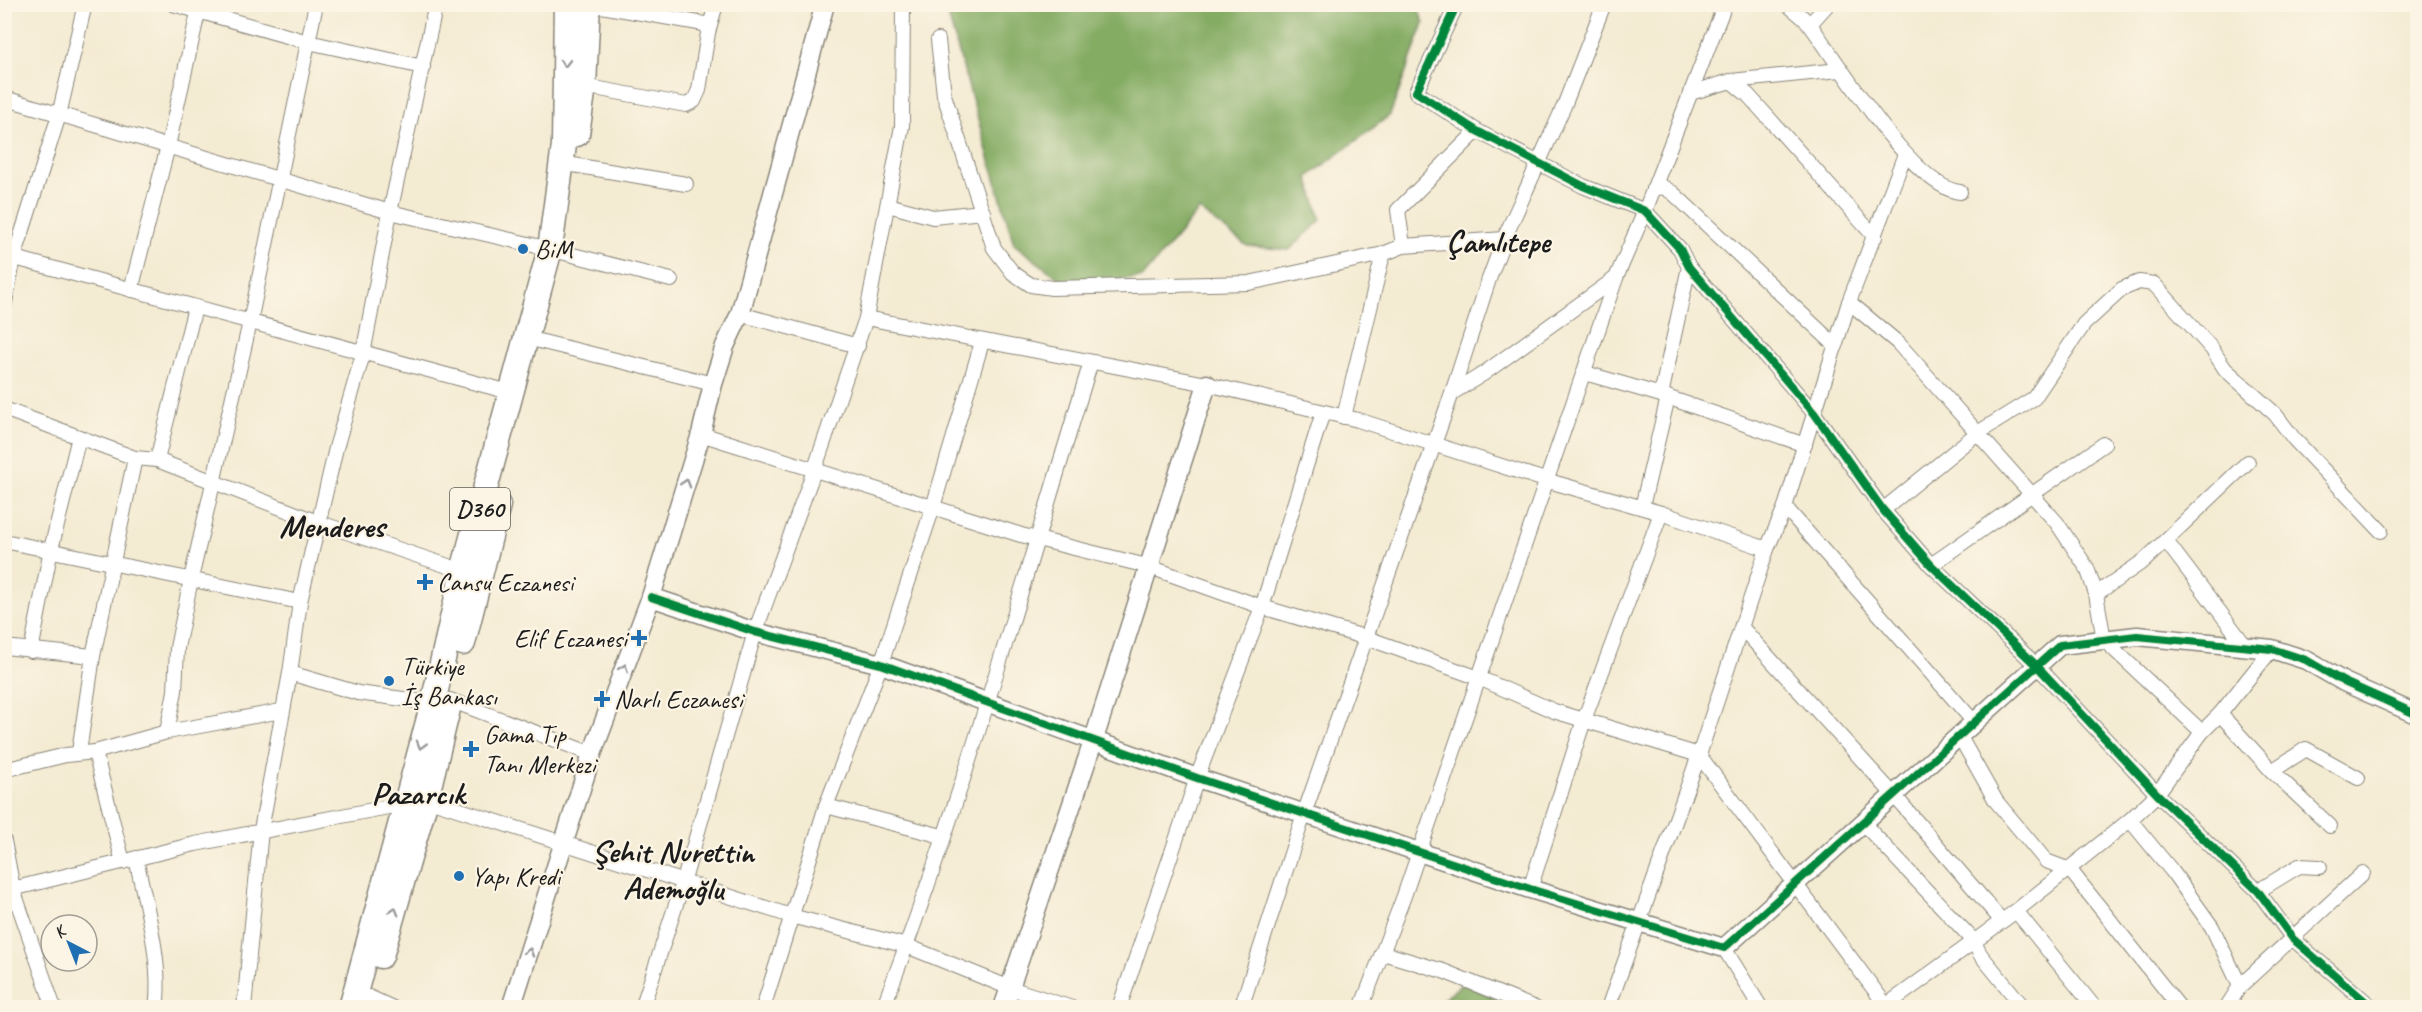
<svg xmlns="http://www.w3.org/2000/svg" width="2422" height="1012" viewBox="0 0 2422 1012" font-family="Caveat,sans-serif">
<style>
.forest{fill:#84ac63;stroke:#506440;stroke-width:1.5}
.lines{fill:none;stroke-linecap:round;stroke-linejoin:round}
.street-casing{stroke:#888478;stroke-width:16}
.secondary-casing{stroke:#888478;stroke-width:21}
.highway-casing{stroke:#888478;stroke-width:27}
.street{stroke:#fff;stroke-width:14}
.secondary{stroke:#fff;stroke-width:18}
.highway{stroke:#fff;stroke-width:24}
.cycleway-casing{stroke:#fcf5e5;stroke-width:11}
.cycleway{stroke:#00873e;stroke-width:8}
.oneway{stroke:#999}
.poi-dot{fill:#1f6fb2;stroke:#fcf5e5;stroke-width:2}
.labels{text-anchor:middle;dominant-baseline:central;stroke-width:4.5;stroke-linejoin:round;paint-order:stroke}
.shield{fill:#fcf5e5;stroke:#5f5d58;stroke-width:1.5}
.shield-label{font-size:24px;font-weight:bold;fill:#1c1c1c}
.poi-label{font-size:26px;fill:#1c1c1c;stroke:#fcf5e5;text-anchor:start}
.district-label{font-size:32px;font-weight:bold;fill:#1c1c1c;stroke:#fcf5e5}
</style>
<rect width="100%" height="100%" fill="#fcf5e5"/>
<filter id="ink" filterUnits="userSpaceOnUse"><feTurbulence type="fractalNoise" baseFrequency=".0167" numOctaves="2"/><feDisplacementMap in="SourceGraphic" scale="12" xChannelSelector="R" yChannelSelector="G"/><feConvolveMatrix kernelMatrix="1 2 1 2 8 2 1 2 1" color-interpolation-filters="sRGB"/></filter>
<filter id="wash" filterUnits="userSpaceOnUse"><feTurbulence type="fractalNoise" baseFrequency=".008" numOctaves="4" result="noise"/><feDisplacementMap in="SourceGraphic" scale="24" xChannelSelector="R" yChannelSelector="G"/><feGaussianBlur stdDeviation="1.35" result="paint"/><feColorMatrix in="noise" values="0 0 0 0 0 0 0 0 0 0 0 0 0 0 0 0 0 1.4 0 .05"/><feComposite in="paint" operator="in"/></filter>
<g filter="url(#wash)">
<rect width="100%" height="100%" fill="#f4ebd3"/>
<g class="forest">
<path d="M1416,4L1424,23L1390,115L1308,177L1321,220L1289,250L1247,246L1199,210L1143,277L1066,284L1014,244L945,5Z"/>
<path d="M1463,983L1513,1007H1445L1439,1003Z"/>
</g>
</g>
<g filter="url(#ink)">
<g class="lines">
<defs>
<g id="street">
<path d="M173,4L308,42L423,67"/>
<path d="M590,4L710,25"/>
<path d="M1457,4L1416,92L1477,131L1583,186L1645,211L1680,249L1689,267L1814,413L1883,510L1931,565L2037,666L2157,794L2258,891L2293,939L2373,1008"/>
<path d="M1787,4C1795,11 1805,18 1811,26C1839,64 1914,188 1960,192"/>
<path d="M1810,24L1828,4"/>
<path d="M938,40L944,95L994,248L1013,273L1031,285L1052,288L1249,283L1383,254L1403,246L1504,239"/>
<path d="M1731,81L1748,95L1875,237"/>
<path d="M584,86L686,105L694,101L699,90L708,33L716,4"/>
<path d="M1690,93L1731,81L1840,70"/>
<path d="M4,98L390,212L550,249"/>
<path d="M573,165L686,184"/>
<path d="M1653,189L1663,187L1673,193L1836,346"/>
<path d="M888,205L933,217L983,212"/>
<path d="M1403,246L1398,210L1477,131"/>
<path d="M561,252L671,280"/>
<path d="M4,255L513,393"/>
<path d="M131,290L168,146L200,4"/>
<path d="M1849,302L1898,343L2057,523L2087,568L2096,594L2104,640L2202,732"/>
<path d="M4,307L14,258L59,115L85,4"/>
<path d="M740,314L858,346"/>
<path d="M866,318L1207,384L1358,420L1545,480L1661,513L1767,549"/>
<path d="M539,341L713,384"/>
<path d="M1585,373L1661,395L1805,445"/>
<path d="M1452,393L1483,374L1616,278"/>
<path d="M1661,395L1689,267"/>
<path d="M4,409L135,458L157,460L320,523L463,571"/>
<path d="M1344,417L1383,254"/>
<path d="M701,434L1021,535L1147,566L1262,607L1367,638L1479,678L1554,711L1699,755L1888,1008"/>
<path d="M157,460L195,307"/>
<path d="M1642,507L1668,397"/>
<path d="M1785,507L1974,722"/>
<path d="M1883,510L1976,434L2034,398L2084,324L2122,289L2139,282L2154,284L2212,349L2225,369L2275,414L2294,439L2381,531"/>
<path d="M4,541L300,602"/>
<path d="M2166,541L2247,648"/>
<path d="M1931,565L2104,444"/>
<path d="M2096,594L2145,560L2248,462"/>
<path d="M1742,628L1893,794L2001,920"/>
<path d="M4,647L93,656"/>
<path d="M31,651L51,549L79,437"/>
<path d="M290,673L358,693L433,703"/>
<path d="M450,700L592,754"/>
<path d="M2220,714L2272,771L2306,749L2358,778"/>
<path d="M167,732L175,691L177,648L191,579L250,322L316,4"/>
<path d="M1960,737L1996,801L2046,861L2070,870L2180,1008"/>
<path d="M79,752L93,656L135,458"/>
<path d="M95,752L123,862"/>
<path d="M4,770L66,755L95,752L167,732L281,711"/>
<path d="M2272,771L2330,826"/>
<path d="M426,799L791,916L907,946L1010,988L1072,1008"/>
<path d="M826,806L942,836"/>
<path d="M2130,820L2172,871L2212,927L2240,986"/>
<path d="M1862,822L1973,940L1980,954L2024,1008"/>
<path d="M4,841L13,889L54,1008"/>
<path d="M136,858C145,903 163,963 156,1008"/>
<path d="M1530,889L1584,720L1661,513"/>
<path d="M4,891L195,844L404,804"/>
<path d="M2258,891L2299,866L2320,867"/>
<path d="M2016,911L2095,1008"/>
<path d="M1724,948L1761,1008"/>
<path d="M1383,953L1443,971L1535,1008"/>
<path d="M369,997L393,1008"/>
<path d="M244,1008L261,830L290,673L300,602L336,448L363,354L390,212L436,4"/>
<path d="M642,1008L684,880L755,632L814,471L866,318L902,126L903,4"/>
<path d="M763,1008L826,806L881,664L933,507L982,342"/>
<path d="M883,1008C964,797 1024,577 1091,362"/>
<path d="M1119,1008L1197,778L1262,607L1323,412"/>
<path d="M1241,1008L1304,814L1452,393L1489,279L1504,239L1564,106L1604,4"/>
<path d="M1361,1008L1404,896L1616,278L1645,211L1725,4"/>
<path d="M1608,1008L1699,755L1767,549L1785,507L1849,302L1905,154"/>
<path d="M1883,1008L2016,911L2130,820L2157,794L2202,732L2220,714L2272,649"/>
<path d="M2226,1008L2240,986L2363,873"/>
</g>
<g id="secondary">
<path d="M651,597L755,632L881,664L1197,778L1530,889L1724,948L2060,645L2137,636L2272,649L2306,660L2344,682L2418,715"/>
<path d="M511,1008L592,754L651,597L701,434L713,384L725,346L740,314L825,4"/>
<path d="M1003,1008L1094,739L1207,384"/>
</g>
<g id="highway">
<path d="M577,134L584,86L588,4"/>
<path d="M463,643L498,505"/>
<path d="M381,956L426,799L448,709"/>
<path d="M351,1008L433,703L463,571L550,249L564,145L566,4"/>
</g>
</defs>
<use href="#street" class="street-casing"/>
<use href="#secondary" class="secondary-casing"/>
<use href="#highway" class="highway-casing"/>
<use href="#street" class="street"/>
<use href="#secondary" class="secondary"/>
<use href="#highway" class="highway"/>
<defs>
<g id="cycleway">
<path d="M1457,4L1416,92L1477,131L1583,186L1645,211L1680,249L1689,267L1814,413L1883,510L1931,565L2037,666L2157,794L2258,891L2293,939L2373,1008"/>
<path d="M651,597L755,632L881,664L1197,778L1530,889L1724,948L2060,645L2137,636L2272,649L2306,660L2344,682L2418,715"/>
</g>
</defs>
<use href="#cycleway" class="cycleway-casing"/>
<use href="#cycleway" class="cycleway"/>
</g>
<defs><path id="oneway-chevron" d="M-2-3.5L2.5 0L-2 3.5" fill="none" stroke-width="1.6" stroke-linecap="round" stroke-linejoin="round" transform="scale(1.5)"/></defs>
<g class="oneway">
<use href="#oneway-chevron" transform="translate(565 63) rotate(91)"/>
<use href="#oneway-chevron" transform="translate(686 483) rotate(-73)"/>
<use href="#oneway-chevron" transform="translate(624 668) rotate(-69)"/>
<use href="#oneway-chevron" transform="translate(421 745) rotate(106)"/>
<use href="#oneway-chevron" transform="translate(394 911) rotate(-74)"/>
<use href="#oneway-chevron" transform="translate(529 952) rotate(-72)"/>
</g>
</g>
<g class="poi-dot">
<circle cx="523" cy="249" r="6"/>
<path d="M422 573h6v6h6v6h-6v6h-6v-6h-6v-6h6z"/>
<path d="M636 629h6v6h6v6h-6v6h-6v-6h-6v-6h6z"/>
<circle cx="389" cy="681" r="6"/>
<path d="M599 690h6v6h6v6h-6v6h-6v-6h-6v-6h6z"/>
<path d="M468 740h6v6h6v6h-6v6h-6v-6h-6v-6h6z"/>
<circle cx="459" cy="876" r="6"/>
</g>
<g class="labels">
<rect class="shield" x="450" y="488" width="60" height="42" rx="4.5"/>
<g class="shield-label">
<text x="480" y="509">D360</text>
</g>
<g class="poi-label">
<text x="535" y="249">BiM</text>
<text x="437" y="582">Cansu Eczanesi</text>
<text x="627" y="638" text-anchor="end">Elif Eczanesi</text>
<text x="401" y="666">Türkiye<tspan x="401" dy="30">İş Bankası</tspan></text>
<text x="614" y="699">Narlı Eczanesi</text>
<text x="484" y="734">Gama Tıp<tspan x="484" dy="30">Tanı Merkezi</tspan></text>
<text x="471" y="876">Yapı Kredi</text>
</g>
<g class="district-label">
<text x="1498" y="241">Çamlıtepe</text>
<text x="332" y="526">Menderes</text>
<text x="418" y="793">Pazarcık</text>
<text x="673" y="851">Şehit Nurettin<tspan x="673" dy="37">Ademoğlu</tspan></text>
</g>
</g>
<rect width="2422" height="1012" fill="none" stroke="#fcf5e5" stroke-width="24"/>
<g transform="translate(69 943) rotate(318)"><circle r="28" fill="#fcf5e5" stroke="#a29e95" stroke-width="1.5"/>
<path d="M0-4.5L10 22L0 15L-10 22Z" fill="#1f6fb2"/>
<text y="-9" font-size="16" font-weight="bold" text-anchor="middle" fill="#1c1c1c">K</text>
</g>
</svg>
